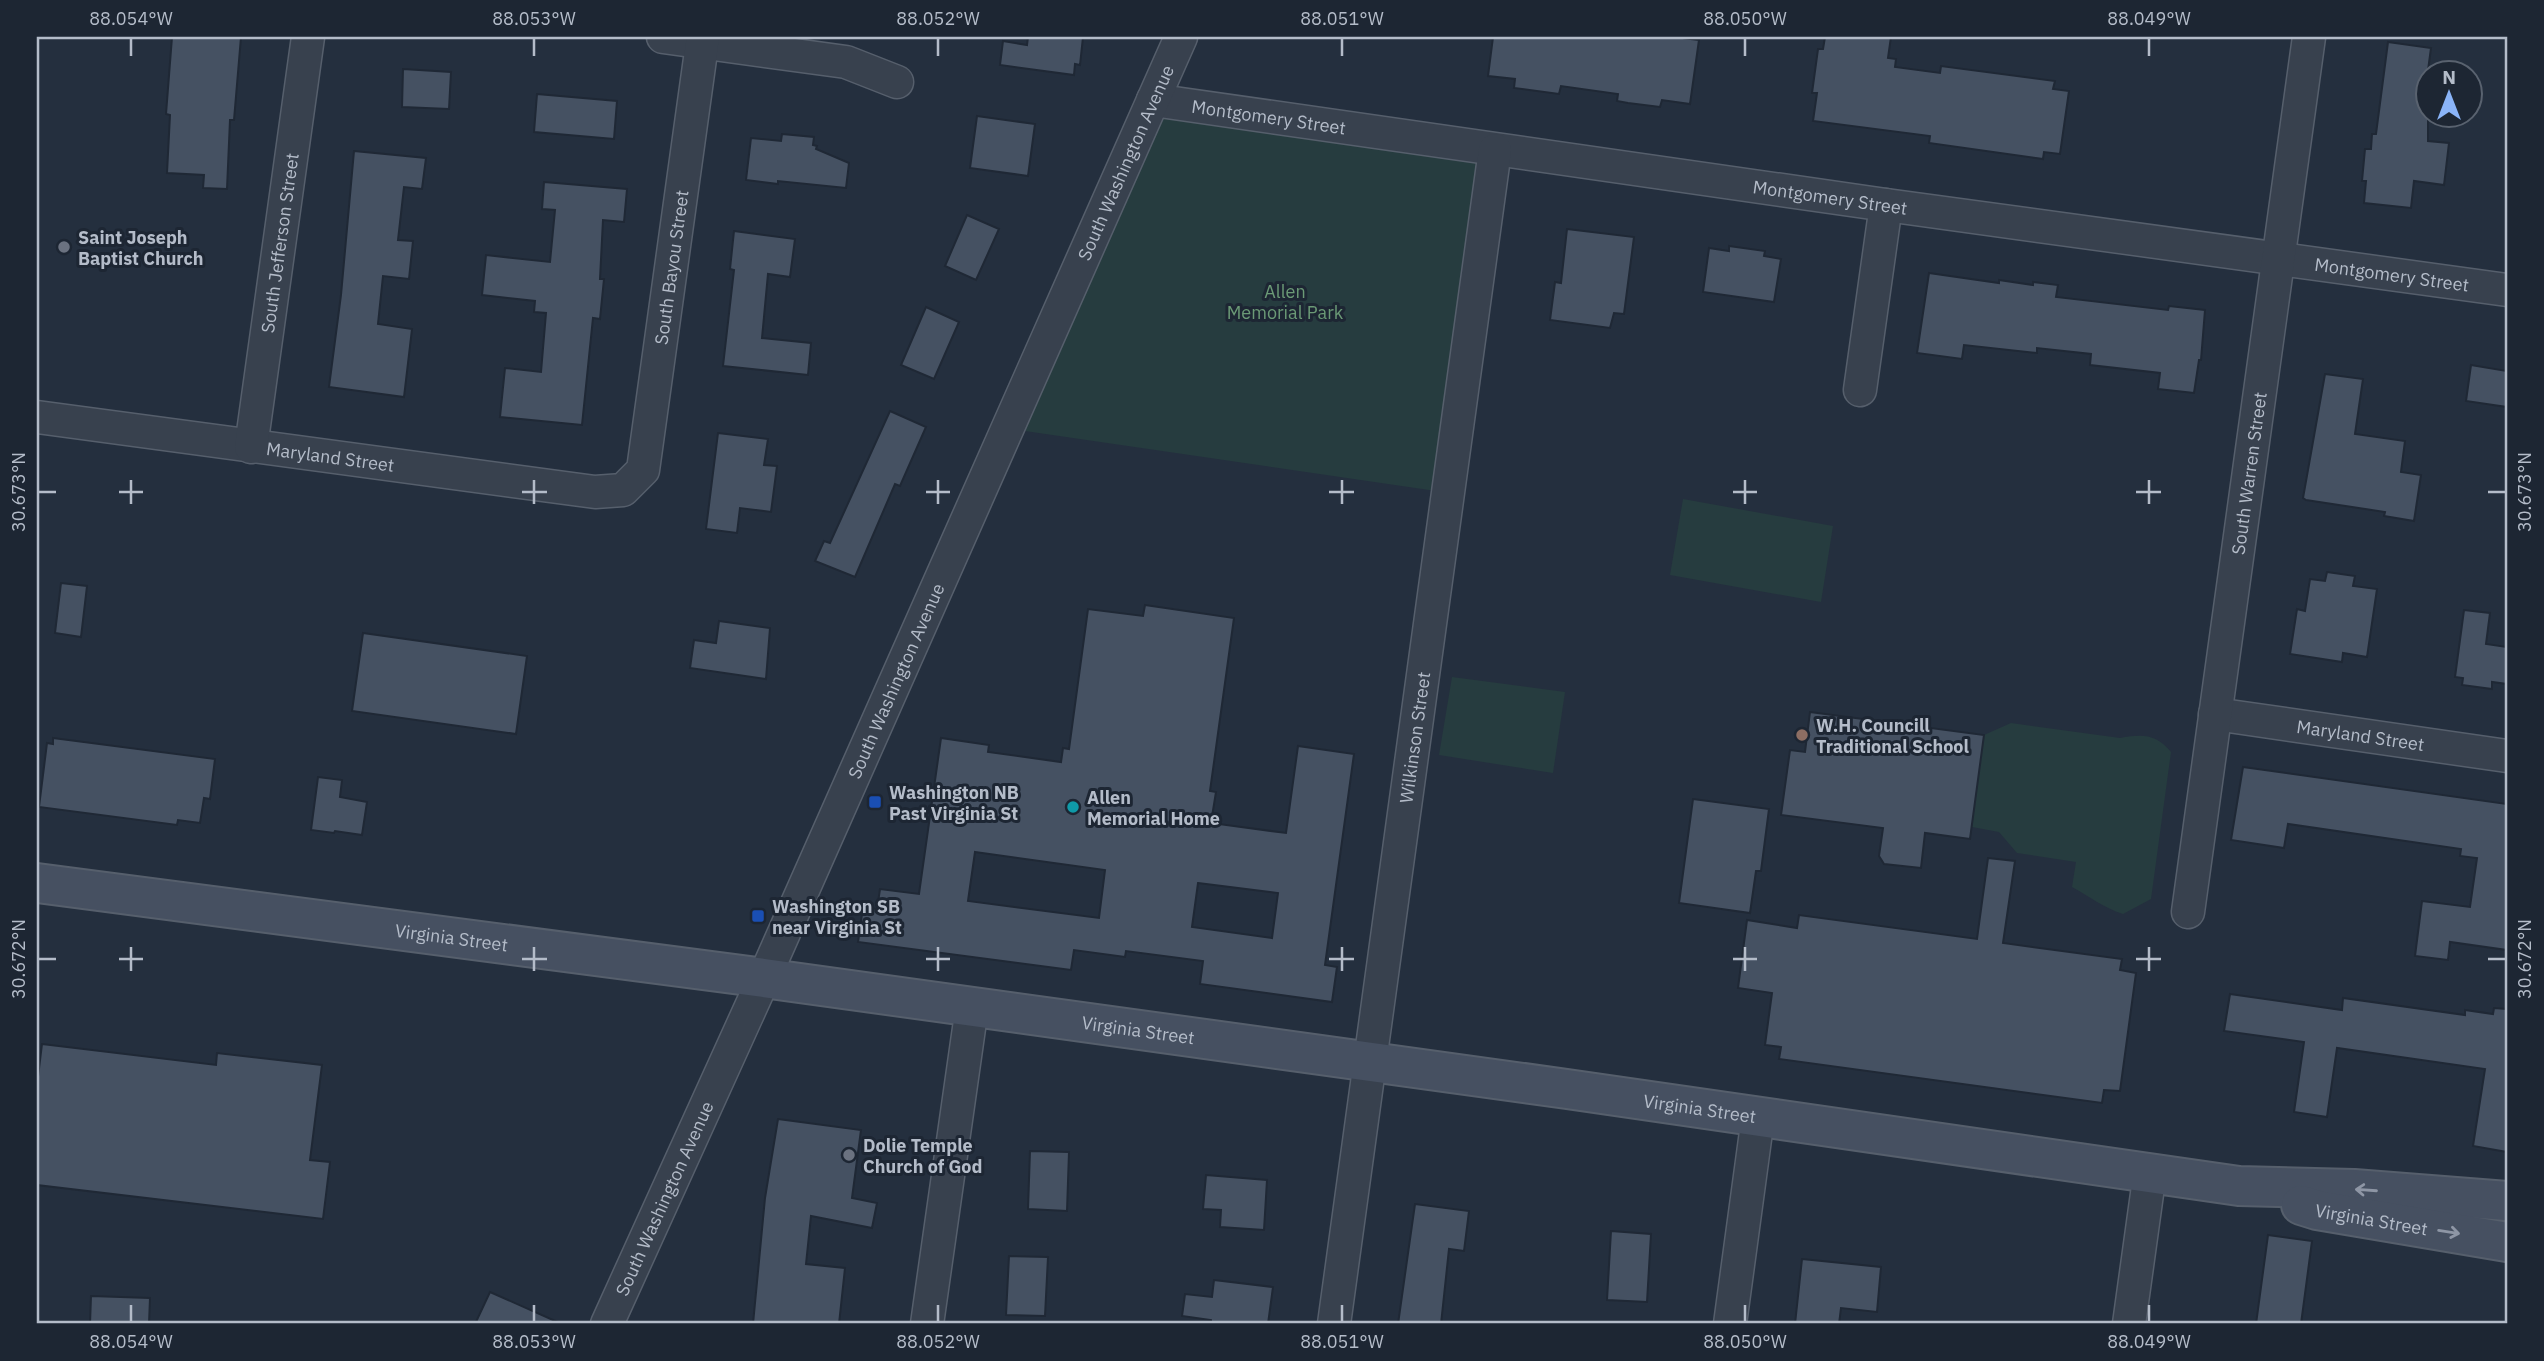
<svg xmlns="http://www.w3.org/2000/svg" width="2544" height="1361" viewBox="0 0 2544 1361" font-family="'IBM Plex Sans',sans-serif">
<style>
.green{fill:#263c3f}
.building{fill:#455162;stroke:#1f2835;stroke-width:2;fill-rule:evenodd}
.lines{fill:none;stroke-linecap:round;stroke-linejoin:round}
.street-casing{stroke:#565f6c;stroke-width:35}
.secondary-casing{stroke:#565f6c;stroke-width:42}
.street{stroke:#38414e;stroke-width:32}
.secondary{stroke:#465061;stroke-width:38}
.oneway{stroke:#8e96a5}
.ticks{fill:none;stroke:#b4bcc9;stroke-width:2.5}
.worship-dot{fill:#6b7280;stroke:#1d2633;stroke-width:2.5}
.education-dot{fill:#8d6e63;stroke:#1d2633;stroke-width:2.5}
.transit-dot{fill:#1a4fb4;stroke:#1d2633;stroke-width:2.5}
.culture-dot{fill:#0f9aa8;stroke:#1d2633;stroke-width:2.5}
.labels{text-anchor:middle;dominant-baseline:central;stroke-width:6;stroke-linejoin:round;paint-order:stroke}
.street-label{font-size:18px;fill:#b4bcc9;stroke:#1d2633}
.poi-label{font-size:18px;font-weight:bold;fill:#b4bcc9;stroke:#1d2633;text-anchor:start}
.park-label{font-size:18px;fill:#6b9a76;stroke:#1d2633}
.neatline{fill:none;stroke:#b4bcc9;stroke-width:2.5}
.ticks-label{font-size:18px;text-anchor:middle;fill:#b4bcc9}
</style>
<rect width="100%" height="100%" fill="#242f3e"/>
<g class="green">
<path d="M1163,117L1480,161L1436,491L1025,431Z"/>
<path d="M1683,499L1833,526L1821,602L1670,575Z"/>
<path d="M1452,677L1565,692L1553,773L1439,755Z"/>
<path d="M2011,723L2120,738C2143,734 2156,734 2171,752L2151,899L2123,914C2104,908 2089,896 2072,887L2076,862L2017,853L1999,832L1972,827L1984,735Z"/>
</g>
<g class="building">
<path d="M172,37H241L234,120H230L227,189L203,188L204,175L167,173L170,115L166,114Z"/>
<path d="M1028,37H1083L1080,65L1075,64L1074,75L1000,65L1003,41L1027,45Z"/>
<path d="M1493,37H1674L1699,40L1690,104L1662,100L1660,107L1628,103L1617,101L1618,94L1561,86L1559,94L1514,88L1515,79L1488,76Z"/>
<path d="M1825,37H1891L1888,58L1896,59L1895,67L1940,73L1941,66L2055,81L2053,89L2069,91L2060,154L2044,152L2043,159L1929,143L1930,136L1813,121L1817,93H1812L1818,49H1823Z"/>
<path d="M2388,42L2431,48L2425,93H2428V141L2449,143L2444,185L2414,181L2411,208L2364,203L2366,181H2362L2365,149H2371L2372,134H2376Z"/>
<path d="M403,69L451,72L449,109L402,107Z"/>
<path d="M537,94L617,101L614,139L534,132Z"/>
<path d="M977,116L1035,124L1028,176L970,168Z"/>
<path d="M782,134L814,137L813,145L817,146L816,149L849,163L846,188L778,181V184L746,180L751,138L781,141Z"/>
<path d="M354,151L426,158L422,189L404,187L398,240L413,241L409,279L383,276L378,324L412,329L404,397L329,387L341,295Z"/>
<path d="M544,182L627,189L624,222L603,220L600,279H604L600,319L593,318L582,425L500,417L505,368L541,372L546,313L534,312L535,301L482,295L486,255L550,262L555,210L542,209Z"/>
<path d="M967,215L999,229L976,280L945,266Z"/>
<path d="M1567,229L1634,237L1624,314L1614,313L1610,328L1550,320L1555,282L1561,283Z"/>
<path d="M734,231L795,239L790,277L768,274L762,338L811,343L808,375L723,366L734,270L730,269Z"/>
<path d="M1729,246L1765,251L1764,256L1781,259L1774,302L1703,292L1709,248L1729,251Z"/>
<path d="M1929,273L1999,283V280L2033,285V282L2058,285L2056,297L2168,310L2169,306L2205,310L2201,360H2199L2194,393L2158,389L2160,373L2090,365L2091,354L2037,348V353L1964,345L1962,359L1917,353Z"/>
<path d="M926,307L959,322L934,379L901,365Z"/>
<path d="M2471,365L2507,371V407L2466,401Z"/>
<path d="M2325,374L2363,379L2355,434L2405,441L2401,472L2421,475L2414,521L2384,516L2385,512L2306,500L2303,498Z"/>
<path d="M890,411L926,427L900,486L895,484L855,577L815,561L824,541L830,543Z"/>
<path d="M718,433L768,439L764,465L777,466L771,512L740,508L737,533L706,529Z"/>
<path d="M2327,572L2355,576L2353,586L2377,589L2367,657L2343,653L2342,662L2290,654L2297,609L2305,611L2310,579L2325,581Z"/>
<path d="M61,583L87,586L81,637L55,633Z"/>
<path d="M1145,605L1234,618L1210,791L1216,792L1211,823L1286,833L1298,746L1354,754L1325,965L1337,967L1332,1002L1200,984L1203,961L1126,951L1125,957L1074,950L1071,970L858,942L863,907L877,909L880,889L919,894L941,738L989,745L988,752L1061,762L1063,748L1069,749L1088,609L1143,616ZM975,852L1105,870L1099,918L968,901ZM1198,883L1278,893L1272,938L1192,927Z"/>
<path d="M2464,610L2490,613L2486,644L2507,647V684L2492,682V689L2462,685L2463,678L2455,677Z"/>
<path d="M719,621L770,628L766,679L690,668L694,640L716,643Z"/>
<path d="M363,633L527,656L516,734L352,711Z"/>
<path d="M1810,712L1984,735L1970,839L1925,833L1921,868L1884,864L1879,856L1883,828L1781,815L1790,750L1805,752Z"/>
<path d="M53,738L215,759L210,799L204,798L200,823L178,820L177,825L39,807L47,743L53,744Z"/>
<path d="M2243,767L2507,804V950L2450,942L2448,960L2415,956L2422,901L2470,907L2477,858L2460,856L2461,849L2288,824L2284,848L2231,840Z"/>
<path d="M318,777L342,780L340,797L367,802L362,835L335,831L334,833L311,830Z"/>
<path d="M1693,799L1769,809L1761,871H1756L1750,913L1679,903Z"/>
<path d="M1988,858L2015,861L2003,943L2122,959L2120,970L2136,973L2120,1091L2104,1090L2102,1103L1779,1059L1781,1047L1765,1045L1772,993L1738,988L1747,920L1797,928L1799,915L1977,939Z"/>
<path d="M2230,994L2342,1010L2343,998L2465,1015V1010L2493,1014L2494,1008L2507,1009V1152L2473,1146L2485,1069L2337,1048L2327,1117L2294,1112L2304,1042L2224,1031Z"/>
<path d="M42,1044L216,1065L217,1053L322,1065L310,1160L330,1162L323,1219L37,1185V1085Z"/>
<path d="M778,1119L861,1130L852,1198L877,1203L872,1228L811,1216L806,1264L845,1268L839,1324H753L765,1198Z"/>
<path d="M1030,1151L1069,1152L1067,1211L1028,1209Z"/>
<path d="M1206,1175L1267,1180L1264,1230L1220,1227L1221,1210L1203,1209Z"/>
<path d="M1415,1204L1469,1211L1464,1251L1449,1249L1441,1324H1398Z"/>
<path d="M1611,1231L1651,1234L1647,1302L1607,1300Z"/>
<path d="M2268,1235L2312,1241L2301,1324H2256Z"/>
<path d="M1009,1256L1048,1257L1045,1316L1006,1315Z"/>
<path d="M1802,1259L1881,1267L1877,1312L1841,1308L1839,1324H1795Z"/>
<path d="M1214,1280L1273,1287L1268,1324H1211V1320L1182,1316L1185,1294L1212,1297Z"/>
<path d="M490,1292L562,1324H475Z"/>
<path d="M91,1296L150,1298L149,1324H90Z"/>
</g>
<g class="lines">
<defs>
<g id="street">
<path d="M663,37L846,62L897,82"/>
<path id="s1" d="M1153,100L1886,205L2507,290"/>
<path d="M1860,390L1886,205"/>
<path id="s2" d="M37,417L595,492L623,490L643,470L703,37"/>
<path id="s3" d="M251,447L308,37"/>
<path id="s4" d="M2215,714L2507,756"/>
<path id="s5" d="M2188,912L2309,37"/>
<path id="s6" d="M607,1324L764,978L1181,37"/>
<path d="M927,1324L972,1007"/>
<path id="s7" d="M1334,1324L1495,150"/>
<path d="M1730,1324L1758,1117"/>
<path d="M2129,1324L2150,1172"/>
</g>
<g id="secondary">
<path id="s8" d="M37,883L764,978L1567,1089L2239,1186L2354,1189L2507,1201"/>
<path id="s9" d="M2301,1205L2317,1210L2507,1242"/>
</g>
</defs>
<use href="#street" class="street-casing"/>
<use href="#secondary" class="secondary-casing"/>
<use href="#street" class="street"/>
<use href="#secondary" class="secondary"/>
</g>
<defs><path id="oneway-shaft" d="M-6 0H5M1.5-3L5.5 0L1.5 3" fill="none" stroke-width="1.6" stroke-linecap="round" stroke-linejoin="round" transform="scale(1.75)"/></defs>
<g class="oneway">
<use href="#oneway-shaft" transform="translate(2366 1190) rotate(-176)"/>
<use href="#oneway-shaft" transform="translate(2449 1232) rotate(9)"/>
</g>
<path class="ticks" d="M131,38V56M534,38V56M938,38V56M1342,38V56M1745,38V56M2149,38V56M131,480V504M534,480V504M938,480V504M1342,480V504M1745,480V504M2149,480V504M38,492H56M119,492H143M522,492H547M926,492H950M1329,492H1354M1733,492H1757M2136,492H2161M2488,492H2506M131,947V971M534,947V971M938,947V971M1342,947V971M1745,947V971M2149,947V971M38,959H56M119,959H143M522,959H547M926,959H950M1329,959H1354M1733,959H1757M2136,959H2161M2488,959H2506M131,1305V1322M534,1305V1322M938,1305V1322M1342,1305V1322M1745,1305V1322M2149,1305V1322"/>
<g class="worship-dot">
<circle cx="64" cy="247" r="7"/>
<circle cx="849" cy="1155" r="7"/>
</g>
<circle class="education-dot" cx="1802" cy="735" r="7"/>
<g class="transit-dot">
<rect x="868" y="795" width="14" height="14" rx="3.5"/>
<rect x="751" y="909" width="14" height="14" rx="3.5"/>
</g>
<circle class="culture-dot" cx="1073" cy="807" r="7"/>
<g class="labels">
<g class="street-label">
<text stroke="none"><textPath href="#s1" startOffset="117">Montgomery Street</textPath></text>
<text stroke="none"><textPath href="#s6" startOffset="1272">South Washington Avenue</textPath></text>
<text stroke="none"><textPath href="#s1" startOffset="684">Montgomery Street</textPath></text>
<text stroke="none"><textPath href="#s3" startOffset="206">South Jefferson Street</textPath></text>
<text stroke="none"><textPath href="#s2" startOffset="824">South Bayou Street</textPath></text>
<text stroke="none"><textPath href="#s1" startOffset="1251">Montgomery Street</textPath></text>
<text stroke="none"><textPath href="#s2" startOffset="296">Maryland Street</textPath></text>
<text stroke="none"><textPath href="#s5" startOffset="443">South Warren Street</textPath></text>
<text stroke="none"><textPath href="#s6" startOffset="705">South Washington Avenue</textPath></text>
<text stroke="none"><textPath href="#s4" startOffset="147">Maryland Street</textPath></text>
<text stroke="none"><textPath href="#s7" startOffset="592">Wilkinson Street</textPath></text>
<text stroke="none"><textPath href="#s8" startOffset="418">Virginia Street</textPath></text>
<text stroke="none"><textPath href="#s8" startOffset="1111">Virginia Street</textPath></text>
<text stroke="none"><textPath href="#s8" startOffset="1678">Virginia Street</textPath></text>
<text stroke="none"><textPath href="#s6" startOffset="138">South Washington Avenue</textPath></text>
<text stroke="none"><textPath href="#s9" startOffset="72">Virginia Street</textPath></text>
</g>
<g class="poi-label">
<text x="78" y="237">Saint Joseph<tspan x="78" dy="21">Baptist Church</tspan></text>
<text x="1816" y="725">W.H. Councill<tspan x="1816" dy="21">Traditional School</tspan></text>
<text x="889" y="792">Washington NB<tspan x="889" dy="21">Past Virginia St</tspan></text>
<text x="1087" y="797">Allen<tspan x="1087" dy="21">Memorial Home</tspan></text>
<text x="772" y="906">Washington SB<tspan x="772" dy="21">near Virginia St</tspan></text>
<text x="863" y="1145">Dolie Temple<tspan x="863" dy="21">Church of God</tspan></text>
</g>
<g class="park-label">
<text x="1285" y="291">Allen<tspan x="1285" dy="21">Memorial Park</tspan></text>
</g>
</g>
<rect width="2544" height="1361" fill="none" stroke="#1d2633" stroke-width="77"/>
<g transform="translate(2449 94)"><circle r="33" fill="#1d2633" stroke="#59626f" stroke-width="2"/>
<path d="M0-5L12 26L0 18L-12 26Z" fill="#8ab4f8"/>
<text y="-10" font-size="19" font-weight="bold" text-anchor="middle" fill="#b4bcc9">N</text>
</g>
<rect x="38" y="38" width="2468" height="1284" class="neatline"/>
<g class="ticks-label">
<text x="131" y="25">88.054°W</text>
<text x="534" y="25">88.053°W</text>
<text x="938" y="25">88.052°W</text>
<text x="1342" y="25">88.051°W</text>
<text x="1745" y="25">88.050°W</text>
<text x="2149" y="25">88.049°W</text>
<text transform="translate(19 492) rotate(-90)" y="6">30.673°N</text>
<text transform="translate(2525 492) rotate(-90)" y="6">30.673°N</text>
<text transform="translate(19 959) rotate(-90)" y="6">30.672°N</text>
<text transform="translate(2525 959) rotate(-90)" y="6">30.672°N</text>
<text x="131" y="1348">88.054°W</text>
<text x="534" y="1348">88.053°W</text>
<text x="938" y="1348">88.052°W</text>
<text x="1342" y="1348">88.051°W</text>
<text x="1745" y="1348">88.050°W</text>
<text x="2149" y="1348">88.049°W</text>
</g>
</svg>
